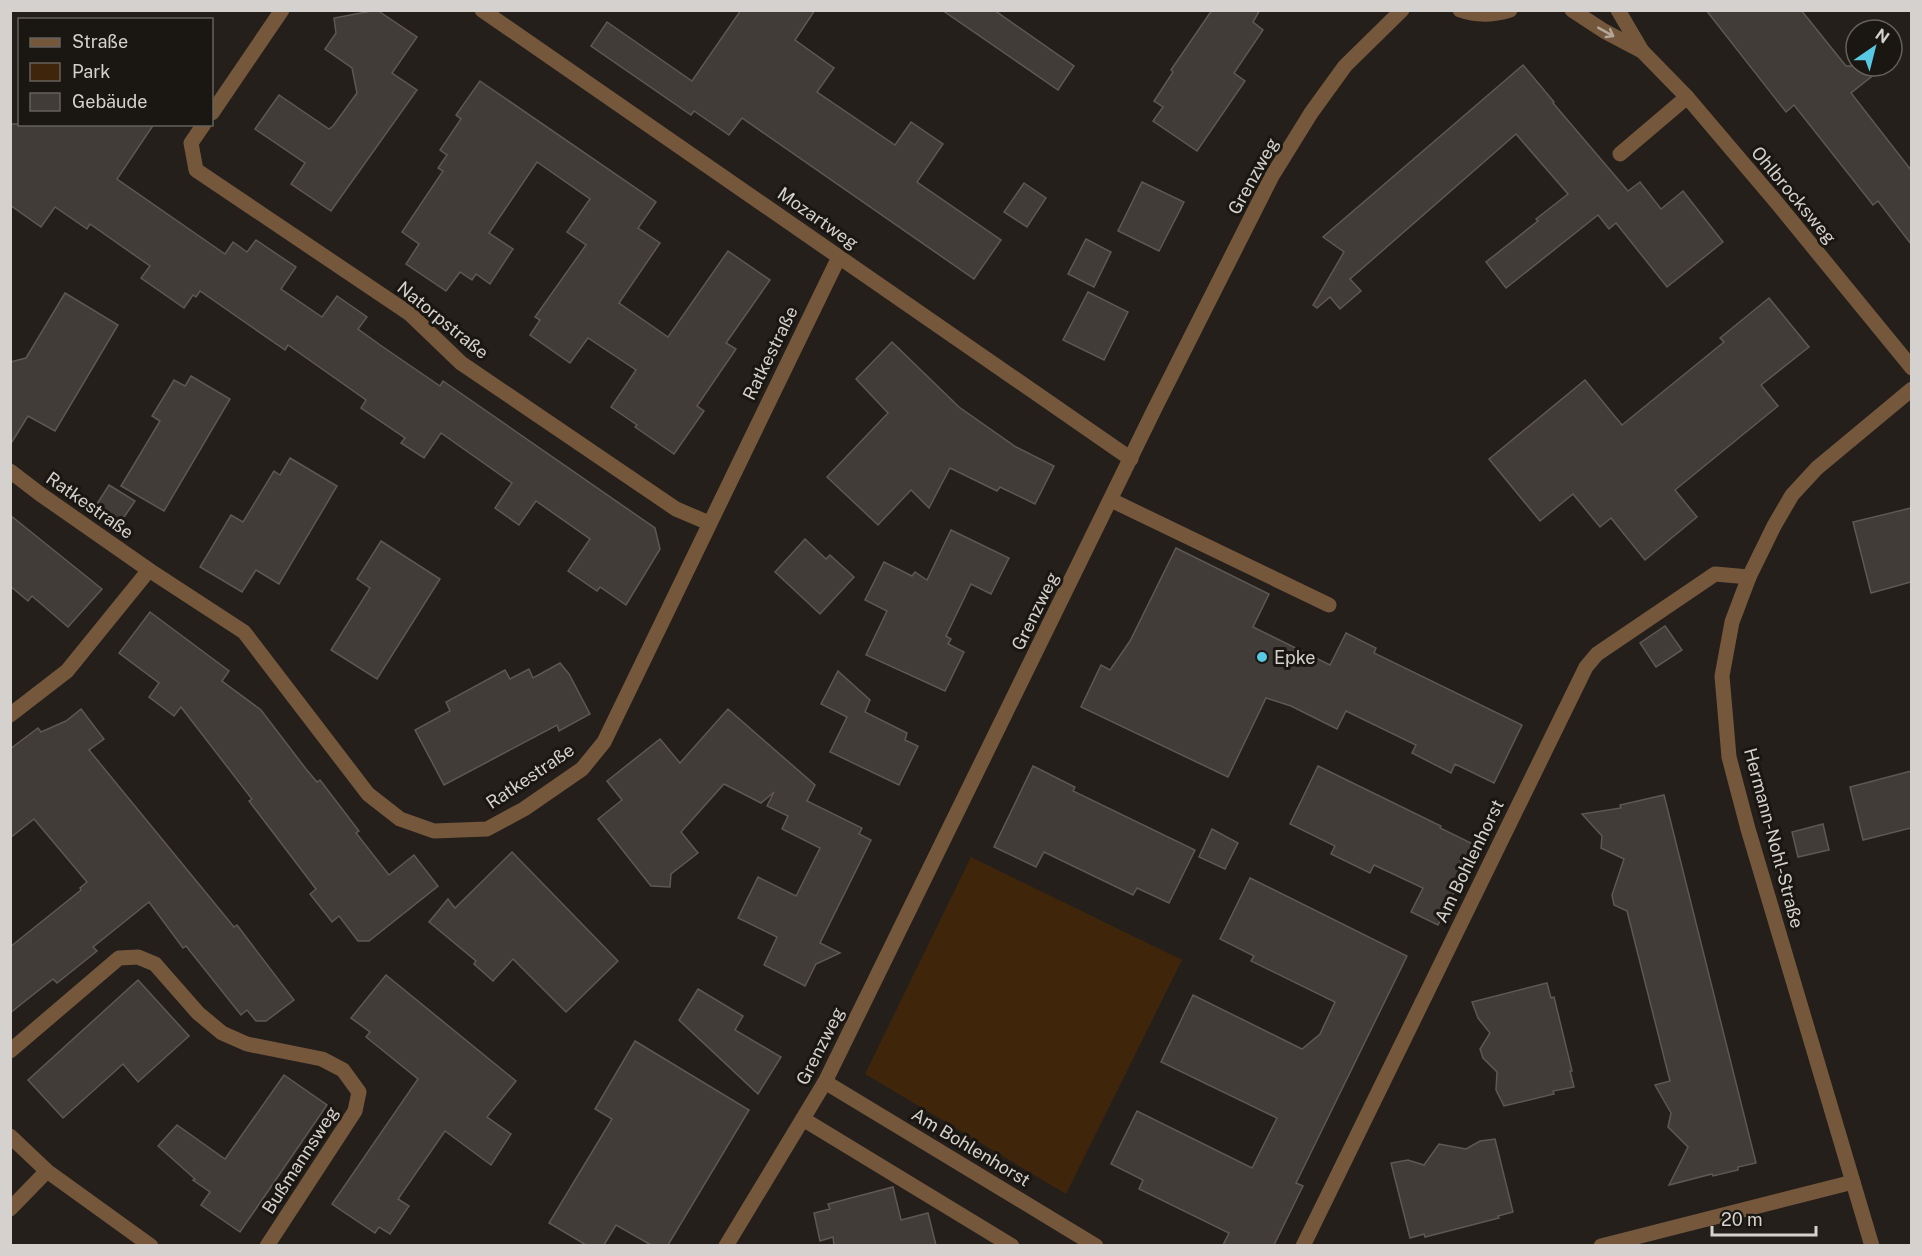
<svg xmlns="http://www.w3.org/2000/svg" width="1922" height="1256" viewBox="0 0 1922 1256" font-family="'Public Sans',sans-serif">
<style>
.green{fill:#3f260b}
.building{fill:#413c37;stroke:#5e5853;stroke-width:1.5}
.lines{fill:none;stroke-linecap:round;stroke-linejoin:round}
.lane{stroke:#75583c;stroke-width:15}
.street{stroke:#75583c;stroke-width:15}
.oneway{stroke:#b3a79b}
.poi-dot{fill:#58c9e3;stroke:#1a1612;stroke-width:2}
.labels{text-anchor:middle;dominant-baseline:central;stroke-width:6;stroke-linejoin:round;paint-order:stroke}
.street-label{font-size:18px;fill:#d4d1ce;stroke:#1a1612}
.poi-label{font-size:18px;fill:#d4d1ce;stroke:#1a1612;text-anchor:start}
</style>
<rect width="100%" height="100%" fill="#241f1b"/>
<path class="green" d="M971,857L1182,960L1066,1194L865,1074Z"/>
<g class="building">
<path d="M377,10L417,37L392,73L417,90L331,211L291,184L305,163L255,129L279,95L329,129L333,126L357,93L352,68L325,49L336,33L334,18Z"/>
<path d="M741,10H815L795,40L834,68L817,92L895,145L911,122L943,144L917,182L1001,240L974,279L742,118L729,135L694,111L691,115L591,46L607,22L692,81Z"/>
<path d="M942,10H994L1074,66L1058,90Z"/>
<path d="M1212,10H1260L1253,22L1263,30L1234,73L1245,81L1197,151L1153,121L1163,107L1154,101L1173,72L1171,70Z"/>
<path d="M1706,10H1801L1846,66H1885L1851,93L1911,170V244L1878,201L1873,205L1794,105L1786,112Z"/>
<path d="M1523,65L1554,102L1553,103L1628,191L1640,182L1661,209L1683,191L1723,242L1667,287L1616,223L1609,229L1598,215L1506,288L1486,262L1538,221L1536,219L1568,194L1516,134L1350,279L1361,291L1340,309L1330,297L1317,308L1313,305L1344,252L1323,237Z"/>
<path d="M480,81L656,202L638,228L660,243L619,303L668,337L728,251L770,280L726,343L736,349L697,406L704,411L674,454L635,427L637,425L611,407L636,370L588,338L570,363L530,335L540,320L535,317L586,245L567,232L590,199L537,162L489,233L513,249L490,284L476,274L472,280L460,272L446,291L406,264L419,244L402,232L443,171L438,168L447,155L440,150L461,119L456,115Z"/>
<path d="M10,124H154L117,179L225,254L233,242L247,252L256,240L296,267L281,289L322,317L337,296L367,317L358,329L383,347L440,386L443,381L655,528L660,549L626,605L600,587L597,591L568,571L590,539L536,501L519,525L495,508L512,483L441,433L424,458L401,443L405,438L361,408L366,400L288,345L285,350L200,291L196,297L193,295L184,308L141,278L150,266L90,224L87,229L55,207L41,227L10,205Z"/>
<path d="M1142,182L1184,202L1159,251L1118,231Z"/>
<path d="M1024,183L1046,198L1027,227L1004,212Z"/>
<path d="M1086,239L1111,252L1094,287L1068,274Z"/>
<path d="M1088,292L1128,312L1104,360L1063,340Z"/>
<path d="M65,293L118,325L55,431L28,416L10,445V362L26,358Z"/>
<path d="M1769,298L1809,347L1761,385L1778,406L1675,490L1697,517L1645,560L1611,518L1600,527L1573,494L1540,521L1489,459L1585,380L1622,425L1724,342L1720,338Z"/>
<path d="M892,342L959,407L1016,447L1054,466L1035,504L1000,487L997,491L950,468L929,508L911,490L878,525L827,477L888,413L856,379Z"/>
<path d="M191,376L230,399L164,511L121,486L160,421L152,416L174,380L185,386Z"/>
<path d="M290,458L337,486L279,584L256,570L242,592L200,567L231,515L243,522L274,471L280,475Z"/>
<path d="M109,485L135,501L120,523L95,507Z"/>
<path d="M1911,508V582L1871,593L1853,522Z"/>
<path d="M10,515L102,589L68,627L32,596L28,601L10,586Z"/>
<path d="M951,530L1009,558L991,594L971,584L946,636L951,639L948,644L964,652L945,691L866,655L887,611L865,600L884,562L912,576L915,572L927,580Z"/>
<path d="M805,539L826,559L830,555L854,577L820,614L775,572Z"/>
<path d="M381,541L440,579L377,679L331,650L370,588L357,579Z"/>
<path d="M1176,548L1269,594L1253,627L1330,665L1346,633L1376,648L1374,653L1522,725L1494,783L1455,764L1451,773L1412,753L1416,745L1346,711L1337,729L1291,706L1266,698L1228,777L1081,707L1101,665L1110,670L1130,641Z"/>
<path d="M150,612L229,671L222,681L261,710L306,769L317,782L320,780L359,831L356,833L389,875L414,855L438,886L369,941H358L339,916L332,922L310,894L316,889L249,801L252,799L181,707L174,716L149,697L159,683L119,653Z"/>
<path d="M1665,626L1682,650L1656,667L1640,643Z"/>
<path d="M560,663L569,674L590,714L559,731L557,725L444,785L415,730L450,711L446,702L505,670L510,679L529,669L533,678Z"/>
<path d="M838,671L870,700L865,712L907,733L905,740L918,746L899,785L830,752L847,717L821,704Z"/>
<path d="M81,709L104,739L89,750L234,927L237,925L294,1000L266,1021H256L247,1010L241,1015L186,946L183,948L149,902L93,947L97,951L57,983L53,979L10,1013V947L81,890L80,888L87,882L34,819L10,838V749L38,728L41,732L66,721Z"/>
<path d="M728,709L815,785L807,801L862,828L859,834L871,840L820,943L840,953L816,964L805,986L764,965L777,937L738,918L758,877L796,896L820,848L782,829L788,816L767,806L774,792L761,803L724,784L681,832L698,853L671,874L670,887L651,886L598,819L622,800L607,781L660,739L680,763Z"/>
<path d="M1033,766L1075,787L1073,791L1195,850L1169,903L1137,888L1133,895L1044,852L1036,867L994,847Z"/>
<path d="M1318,766L1441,826L1440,828L1477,846L1438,925L1411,912L1423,888L1374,865L1370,873L1331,854L1335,846L1290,824Z"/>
<path d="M1911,771V828L1863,840L1850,787Z"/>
<path d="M1664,795L1756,1163L1738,1167V1170L1713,1176L1712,1174L1669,1185L1688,1147L1668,1127L1671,1113L1655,1085L1670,1081L1627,911L1614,905L1612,895L1624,859L1601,848L1602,836L1582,814L1621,808L1620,805Z"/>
<path d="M1823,824L1829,850L1798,857L1792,832Z"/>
<path d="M1212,829L1238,843L1225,869L1199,857Z"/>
<path d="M512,852L618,961L566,1012L513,959L493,981L474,964L476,961L429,922L448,899L455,908Z"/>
<path d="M1250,878L1407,956L1296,1183L1303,1186L1274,1245H1223L1229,1233L1139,1189L1143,1180L1111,1164L1137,1111L1252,1168L1277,1118L1161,1062L1193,995L1302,1049L1320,1034L1335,1002L1251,961L1254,956L1220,939Z"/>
<path d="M386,975L516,1081L487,1117L511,1134L491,1165L445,1131L398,1199L409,1206L390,1234L379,1227L375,1233L332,1204L418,1079L366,1037L370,1032L351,1018Z"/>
<path d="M138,980L189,1036L138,1082L123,1064L63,1118L28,1080Z"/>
<path d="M1547,983L1551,998L1554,997L1572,1071H1570L1574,1087L1553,1091L1554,1094L1504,1106L1496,1090L1497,1072L1483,1058L1480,1049L1490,1033L1478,1018L1472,1002Z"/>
<path d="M698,989L743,1016L735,1030L781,1057L758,1094L679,1020Z"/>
<path d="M635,1041L749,1110L668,1245H651L616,1225L604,1245H586L549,1223L612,1119L595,1109Z"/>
<path d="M284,1075L327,1105L240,1232L201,1205L210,1192L193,1180L195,1179L158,1146L177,1125L225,1159Z"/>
<path d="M1495,1139L1513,1212L1498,1216L1499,1218L1425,1237L1424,1234L1410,1238L1391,1163L1408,1160L1424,1165L1439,1144L1466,1149L1480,1141Z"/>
<path d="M893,1187L901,1220L928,1213L936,1245H834L833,1237L820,1241L814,1213L830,1209L828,1204Z"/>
</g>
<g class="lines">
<g class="lane">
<path d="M1620,154L1687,97"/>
<path d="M1111,500L1329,605"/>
<path d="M803,1119L1012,1246"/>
</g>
<g class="street">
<path d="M482,10L1131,459"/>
<path d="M1460,10C1477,16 1494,15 1510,10"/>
<path d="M1572,10L1604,31L1642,51"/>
<path d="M1618,10L1642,51L1687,97L1777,203L1912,368"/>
<path d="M212,113L282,10"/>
<path d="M204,124L191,143L196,170L410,314L461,363L676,509L709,523"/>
<path d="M10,471L40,494L149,570L244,632L368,794L400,819L434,831L487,829L524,809L582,769L604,742L839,257"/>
<path d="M10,715L67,671L149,570"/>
<path d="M10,1051L119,958L138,957L155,964L198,1013L222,1033L247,1044L322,1059L343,1070L359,1092L355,1111L267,1246"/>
<path d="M825,1082L1096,1246"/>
<path d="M10,1136L47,1171L151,1246"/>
<path d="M10,1209L47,1171"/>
<path d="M726,1246L825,1082L1155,408L1272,176L1311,113L1345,66L1402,10"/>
<path d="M1303,1246L1586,667L1597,654L1715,574L1749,577"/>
<path d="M1601,1246L1853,1182"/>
<path d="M1872,1246L1748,829L1729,757L1722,676L1732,622L1749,577L1774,526L1792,495L1817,468L1912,389"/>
</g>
</g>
<defs><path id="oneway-shaft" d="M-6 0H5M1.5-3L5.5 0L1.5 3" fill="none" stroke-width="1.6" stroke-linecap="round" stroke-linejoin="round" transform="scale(1.5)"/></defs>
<use class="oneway" href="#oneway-shaft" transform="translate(1606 32) rotate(29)"/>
<circle class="poi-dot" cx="1262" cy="657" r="6"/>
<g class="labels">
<g class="street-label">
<text transform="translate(1253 176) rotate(-61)">Grenzweg</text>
<text transform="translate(1794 195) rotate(50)">Ohlbrocksweg</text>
<text transform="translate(818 218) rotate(35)">Mozartweg</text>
<text transform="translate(443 320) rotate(39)">Natorpstraße</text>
<text transform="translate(770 353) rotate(-64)">Ratkestraße</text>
<text transform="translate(90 505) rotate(35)">Ratkestraße</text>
<text transform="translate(1035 611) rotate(-64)">Grenzweg</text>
<text transform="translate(530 776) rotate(-34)">Ratkestraße</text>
<text transform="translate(1774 838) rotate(75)">Hermann-Nohl-Straße</text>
<text transform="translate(1469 861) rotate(-64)">Am Bohlenhorst</text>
<text transform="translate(820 1046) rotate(-63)">Grenzweg</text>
<text transform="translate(971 1147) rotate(31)">Am Bohlenhorst</text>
<text transform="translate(300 1160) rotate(-57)">Bußmannsweg</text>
</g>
<g class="poi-label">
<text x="1274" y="657">Epke</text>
</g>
</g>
<rect width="1922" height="1256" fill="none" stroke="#d4d1ce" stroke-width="24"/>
<rect x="18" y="18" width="195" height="108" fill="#1a1612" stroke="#64615d" stroke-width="1.5"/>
<rect x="30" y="38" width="30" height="9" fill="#75583c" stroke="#64615d" stroke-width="1.5"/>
<text x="72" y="48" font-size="18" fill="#d4d1ce">Straße</text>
<rect x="30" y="63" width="30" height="18" fill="#3f260b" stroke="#64615d" stroke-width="1.5"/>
<text x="72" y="78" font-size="18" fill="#d4d1ce">Park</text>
<rect x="30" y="93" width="30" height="18" fill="#413c37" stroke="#64615d" stroke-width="1.5"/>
<text x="72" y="108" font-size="18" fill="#d4d1ce">Gebäude</text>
<g transform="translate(1874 48) rotate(35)"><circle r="28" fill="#1a1612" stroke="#64615d" stroke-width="1.5"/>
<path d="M0-4.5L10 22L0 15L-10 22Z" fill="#58c9e3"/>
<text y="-9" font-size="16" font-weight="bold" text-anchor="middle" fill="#d4d1ce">N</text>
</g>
<path d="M1712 1226v9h104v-9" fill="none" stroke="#d4d1ce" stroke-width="3"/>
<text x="1721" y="1226" font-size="18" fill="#d4d1ce" stroke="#1a1612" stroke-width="4.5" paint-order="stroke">20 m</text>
</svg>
